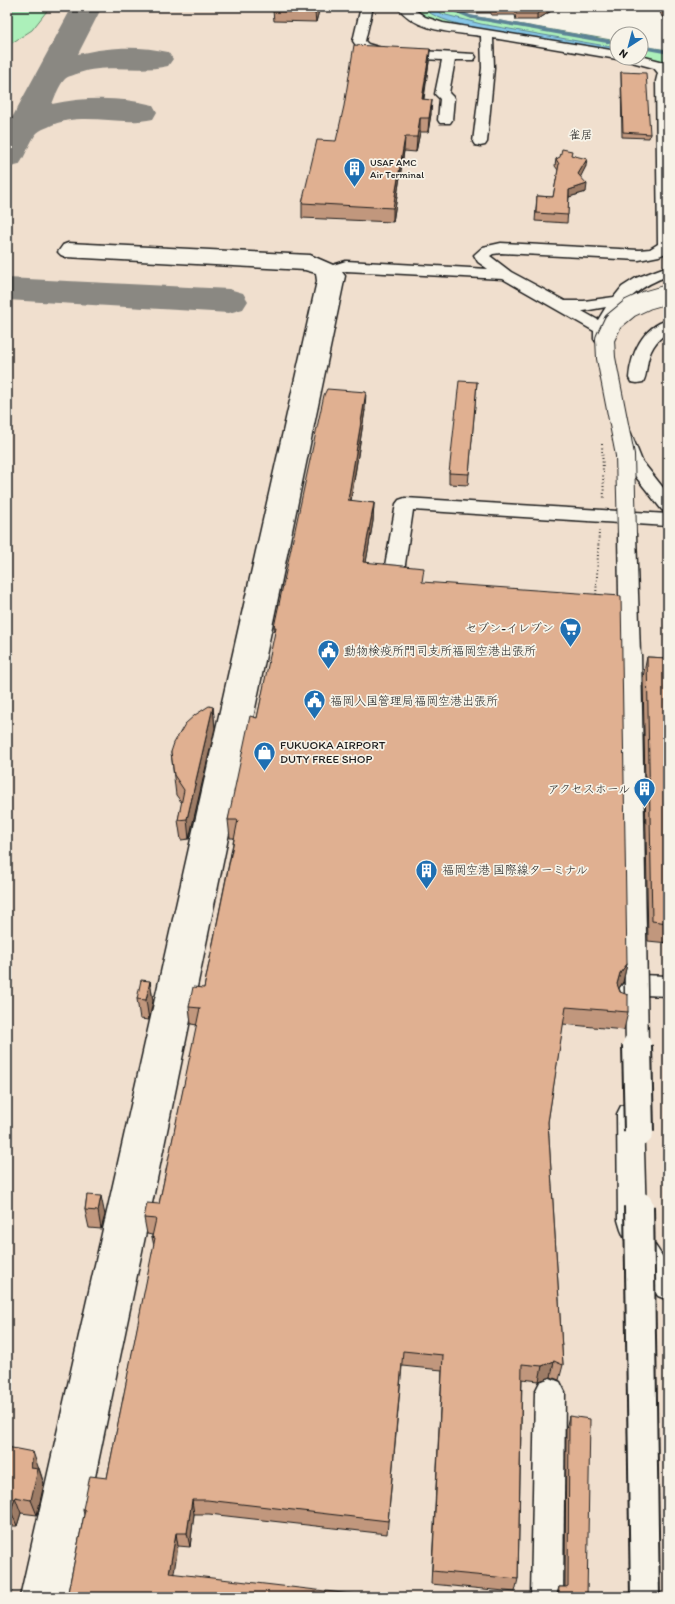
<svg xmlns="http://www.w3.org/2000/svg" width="675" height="1604" viewBox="0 0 675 1604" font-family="Itim,'Klee One',sans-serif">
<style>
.built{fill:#f0dfce}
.green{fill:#acf0ba;stroke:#64866b}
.water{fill:#87c7e8;stroke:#5c8396}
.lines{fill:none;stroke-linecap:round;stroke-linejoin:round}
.stream{stroke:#5c8396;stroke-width:3.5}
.taxiway{fill:#8a8882;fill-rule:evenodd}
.minor-casing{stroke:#1c1c1c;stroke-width:3}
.path{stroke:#1c1c1c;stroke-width:2;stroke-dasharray:1 2.5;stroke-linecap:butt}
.minor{fill:#f7f3e8;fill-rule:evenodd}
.minor-bridge-far2-casing{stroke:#1c1c1c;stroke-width:20;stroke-linecap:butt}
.minor-bridge-far1-casing{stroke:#1c1c1c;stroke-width:25;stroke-linecap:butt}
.minor-bridge-casing{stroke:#1c1c1c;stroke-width:32;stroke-linecap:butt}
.minor-bridge-far2{stroke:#f7f3e8;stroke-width:18}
.minor-bridge-far1{stroke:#f7f3e8;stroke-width:22}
.minor-bridge{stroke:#f7f3e8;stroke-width:28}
.wall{fill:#c1977d;stroke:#1c1c1c}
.shaded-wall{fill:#9d7b66;stroke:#1c1c1c}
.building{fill:#e0b091;stroke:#1c1c1c}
.labels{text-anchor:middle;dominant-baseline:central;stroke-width:3.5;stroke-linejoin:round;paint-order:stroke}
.far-poi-label{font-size:10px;fill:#1c1c1c;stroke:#f7f3e8;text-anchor:start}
.far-quarter-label{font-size:12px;fill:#1c1c1c;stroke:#f7f3e8}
.poi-label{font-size:12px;fill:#1c1c1c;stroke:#f7f3e8;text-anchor:start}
</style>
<rect width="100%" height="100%" fill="#f7f3e8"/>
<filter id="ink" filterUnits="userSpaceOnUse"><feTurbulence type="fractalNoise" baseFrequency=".025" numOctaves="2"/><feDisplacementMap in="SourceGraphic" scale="8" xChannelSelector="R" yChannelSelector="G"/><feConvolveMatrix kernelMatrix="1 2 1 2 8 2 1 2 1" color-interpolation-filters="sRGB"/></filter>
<g filter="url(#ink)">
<path class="built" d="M7,7H427L617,58L668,59V1597H7Z"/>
<g class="green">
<path d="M7,7H50L32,30L7,46Z"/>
<path d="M411,7H448L458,12L471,16L617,41V53L436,22C427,20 416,16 411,7Z"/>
<path d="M641,46L668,50V62L641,57Z"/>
</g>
<path class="water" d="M422,7H432L442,14L481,24L617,48V53C587,47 557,42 527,36C500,32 441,26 422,7Z"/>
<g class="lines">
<g class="stream">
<path d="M446,7L471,17L617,43"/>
<path d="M641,47L668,52"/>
</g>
<g class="taxiway">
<path d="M72,7H102L78,54C106,47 139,45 168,52L173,59L168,66C139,73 108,63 79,73C75,75 68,76 65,79C59,85 55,97 52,104C84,97 121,97 153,105L157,112L153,119C118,127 82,110 48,127C45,128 40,130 37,133C31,139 25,157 19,165L7,168V127Z"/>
<path d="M7,278L229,289L243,293L248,301L243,309L229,313L7,300Z"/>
</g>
<defs>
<g id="minor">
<path d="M361,7H373L365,41L368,44L385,49L474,54L476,57L474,60H455L449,93L454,98L452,120L450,123H440L438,120L440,99L435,94L442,60L384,57L359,50L353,41Z"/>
<path d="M398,7H411L425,17L443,23L617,51V58H620L617,59L493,38L494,68L487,142L485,145L480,146L475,145L473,142L482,68L481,36C454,32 415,32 398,7Z"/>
<path d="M641,56L664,62L668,69V252L659,256L639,260L501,253L493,254L490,256L511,272L565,301H584L614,297L622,287L636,278L668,266V276C642,285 624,299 612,324C609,330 611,337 608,342L602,344L596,342L594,339V331L503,279L346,271L342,272L345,276L70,1597H20L317,281L316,273L305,270L66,257L61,255L58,252L63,245L68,243L310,255L333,265L346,261L488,269L478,262L474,255L483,247L501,243L639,250L650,249L658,244L656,81L658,73L654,68L628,61L626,58H641ZM606,307L598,320L582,311H584Z"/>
<path d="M668,320V332C655,341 649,351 647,366C646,372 646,377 643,382L637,383L631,382L629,378C631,354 642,327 668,320Z"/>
<path d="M624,430L630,431L642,461L668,494V512L662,510L625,463L620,454L615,435L618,431Z"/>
<path d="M405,498L668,514V526L413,510L404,571L401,575L394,577L387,575L384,571L396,504L399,500Z"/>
<path d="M627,528L634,530L636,534L640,654L637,659L630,661L623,659L620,654L618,534L620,530Z"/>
<path d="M640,975L668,976V996L644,995L640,998L636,1009L627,1012L618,1009L615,1002C618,986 624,980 640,975Z"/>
<path d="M630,1103L639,1106L643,1114L646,1220L651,1239L668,1265V1300L658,1296L641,1272L632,1256L621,1230L618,1220L617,1114L621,1106Z"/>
<path d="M550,1378L560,1382L565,1392L563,1597H531L535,1392L540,1382Z"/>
</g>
</defs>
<use href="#minor" class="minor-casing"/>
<g class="path">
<path d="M602,444L604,500"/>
<path d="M596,598L599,531"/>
</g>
<use href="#minor" class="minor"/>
<defs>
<path id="minor-bridge-far2" d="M627,534L625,455L606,358L605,339L613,322L630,308L647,300L668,294"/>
<path id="minor-bridge-far1" d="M630,654L637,1046"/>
<g id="minor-bridge">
<path d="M637,1045L639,1132"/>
<path d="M639,1206L645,1597"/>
</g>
</defs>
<use href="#minor-bridge-far2" class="minor-bridge-far2-casing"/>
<use href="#minor-bridge-far1" class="minor-bridge-far1-casing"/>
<use href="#minor-bridge" class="minor-bridge-casing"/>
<use href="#minor-bridge-far2" class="minor-bridge-far2"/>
<use href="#minor-bridge-far1" class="minor-bridge-far1"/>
<use href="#minor-bridge" class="minor-bridge"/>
</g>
<g class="wall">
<path d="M275,7H320L316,22L274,21L273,11Z"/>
<path d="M457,7H552L551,11L537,20H516L515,15H491V13H458Z"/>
<path d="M658,7H668V32L664,17H662Z"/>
<path d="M430,49L429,62L424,99L431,114L428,132H420L416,152L404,151L393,222L302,218V203Z"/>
<path d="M621,72L650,134L649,138L622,137L621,76Z"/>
<path d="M571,155L586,166L580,177L586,192L569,197L567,223L535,221L537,196L553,197L558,170L555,166L556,159Z"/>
<path d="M477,382L468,485L449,484V473Z"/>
<path d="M365,410L351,501L374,503L373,521L366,562L423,583L627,964L623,982L619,988L628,1012L624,1030L563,1024L548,1122L563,1365L559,1380L551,1377L539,1381L522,1379L518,1579L515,1592L431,1584L442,1370L402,1366L387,1534L209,1514H194L190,1547L178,1546L67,1597L84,1515L83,1509L107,1478L154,1246L152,1237V1235L147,1234L144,1218L159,1204L197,1025L191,1024L189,1007L204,988L234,838H230L228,820L257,718L275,636L274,627Z"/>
<path d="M647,657L668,658V943L648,941L643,677Z"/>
<path d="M213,707L215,728L189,839L181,840L178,820L182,803L176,795L171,752Z"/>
<path d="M150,981L153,1001L149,1020L140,1019L137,999Z"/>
<path d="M87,1195L105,1215L101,1229L89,1228L85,1210Z"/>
<path d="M569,1416L587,1597H556L559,1587H565L566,1429Z"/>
<path d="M7,1447L39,1468L44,1484L37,1515L21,1513L17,1526H7Z"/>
</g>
<g class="shaded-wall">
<path d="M317,7H320L316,22L315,13Z"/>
<path d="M549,7H552L551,11L537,20V14Z"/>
<path d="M430,49L429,62L421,113L422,99Z"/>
<path d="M432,100L431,114L428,132L429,118Z"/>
<path d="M420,118V132L416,152L417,137Z"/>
<path d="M405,137L404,151L393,222V208Z"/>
<path d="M587,159L586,166L578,182V174Z"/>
<path d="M587,184L586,192L569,197V190Z"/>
<path d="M366,392L365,410L348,518V500Z"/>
<path d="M374,503L373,521L363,580V562Z"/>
<path d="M213,707L215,728L189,839L187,819Z"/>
<path d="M627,964L623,982L617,991V984L620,973Z"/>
<path d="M150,981L153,1001L149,1020L146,1000Z"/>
<path d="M101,1196L105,1215L101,1229L98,1211Z"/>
<path d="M554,1361L551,1377L539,1381L542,1366Z"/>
<path d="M33,1452L44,1484L37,1515L31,1500V1468Z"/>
<path d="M15,1497L21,1513L17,1526L11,1511Z"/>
<path d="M192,1500L194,1514L190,1547L187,1533Z"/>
<path d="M176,1533L178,1546L172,1586L169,1573Z"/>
</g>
<g class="building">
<path d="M275,7H317L315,13L273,11Z"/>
<path d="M458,7H549L537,14H516V9H492V7Z"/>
<path d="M662,7H668V22L665,11H663Z"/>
<path d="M354,45L430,49L422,99L432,100L429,118H420L417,137H405L393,208L302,203L317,140L336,141L344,106Z"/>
<path d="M621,72L646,73L650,134L623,132Z"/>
<path d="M562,149L572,151L571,155L587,159L578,174L587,184L569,190L568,215L536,213L537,196L553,197L559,164L556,159L560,157Z"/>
<path d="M459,381L477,382L469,474L449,473Z"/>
<path d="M327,389L366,392L348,500L374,503L363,562L424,568L422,582L621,596L627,964L620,973L617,984L620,992L628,995V1012L566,1007L548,1122L563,1365L554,1361L542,1366L522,1364L518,1579L432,1571L443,1355L403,1351L388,1521L207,1500H192L187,1533H176L169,1573L377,1597H67L85,1510L83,1509L90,1476L107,1478L155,1238L152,1237L156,1219L144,1218L147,1203L159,1204L200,1008L189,1007L193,987L204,988L238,820H228L250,716L257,718L276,627H274L324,395Z"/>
<path d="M647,657L668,658V923L652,921Z"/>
<path d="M209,706L213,707L187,819L178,820L184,790L174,775L171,752L174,743L185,724L195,715Z"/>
<path d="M141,980L150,981L146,1000L137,999Z"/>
<path d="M87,1195L101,1196L98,1211L85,1210Z"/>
<path d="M569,1416L590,1419L587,1597H558L559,1587H566L568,1586Z"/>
<path d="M7,1447L33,1452L31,1468L38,1469L31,1500L15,1497L11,1511H7Z"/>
</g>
</g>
<defs>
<symbol id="building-pin" viewBox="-11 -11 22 30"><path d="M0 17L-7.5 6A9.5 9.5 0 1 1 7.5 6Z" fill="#1f6fb2" stroke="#f7f3e8"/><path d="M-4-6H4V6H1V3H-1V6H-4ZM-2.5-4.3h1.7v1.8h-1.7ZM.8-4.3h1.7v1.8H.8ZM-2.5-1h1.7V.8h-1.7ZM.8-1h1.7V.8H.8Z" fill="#fff"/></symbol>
<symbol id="supermarket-pin" viewBox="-11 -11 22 30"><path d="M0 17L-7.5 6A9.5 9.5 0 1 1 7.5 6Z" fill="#1f6fb2" stroke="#f7f3e8"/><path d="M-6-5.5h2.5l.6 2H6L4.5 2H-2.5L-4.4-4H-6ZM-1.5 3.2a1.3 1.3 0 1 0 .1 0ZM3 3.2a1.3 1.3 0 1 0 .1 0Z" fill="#fff"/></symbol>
<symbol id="civic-pin" viewBox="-11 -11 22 30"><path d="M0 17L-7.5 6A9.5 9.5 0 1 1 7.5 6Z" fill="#1f6fb2" stroke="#f7f3e8"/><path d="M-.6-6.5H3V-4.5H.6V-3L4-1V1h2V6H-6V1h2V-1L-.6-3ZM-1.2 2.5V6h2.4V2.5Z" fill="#fff"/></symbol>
<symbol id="shop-pin" viewBox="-11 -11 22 30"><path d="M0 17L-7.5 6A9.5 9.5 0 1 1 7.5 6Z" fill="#1f6fb2" stroke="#f7f3e8"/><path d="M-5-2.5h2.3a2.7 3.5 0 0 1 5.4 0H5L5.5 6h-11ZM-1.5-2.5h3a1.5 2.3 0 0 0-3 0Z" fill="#fff"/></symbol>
</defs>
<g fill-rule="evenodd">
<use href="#building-pin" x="342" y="156" width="25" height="34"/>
<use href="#supermarket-pin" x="558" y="616" width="25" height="34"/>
<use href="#civic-pin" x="316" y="638" width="25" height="34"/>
<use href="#civic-pin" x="302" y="688" width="25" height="34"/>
<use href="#shop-pin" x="252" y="740" width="25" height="34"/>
<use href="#building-pin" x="632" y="776" width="25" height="34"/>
<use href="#building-pin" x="414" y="858" width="25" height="34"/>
</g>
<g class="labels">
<g class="far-poi-label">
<text x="370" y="162">USAF AMC<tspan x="370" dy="12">Air Terminal</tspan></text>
</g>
<g class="far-quarter-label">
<text x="581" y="135">雀居</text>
</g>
<g class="poi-label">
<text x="554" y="628" text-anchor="end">セブン-イレブン</text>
<text x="344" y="651">動物検疫所門司支所福岡空港出張所</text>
<text x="330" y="701">福岡入国管理局福岡空港出張所</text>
<text x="280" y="745">FUKUOKA AIRPORT<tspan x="280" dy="14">DUTY FREE SHOP</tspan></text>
<text x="630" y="789" text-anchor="end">アクセスホール</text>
<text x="442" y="870">福岡空港 国際線ターミナル</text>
</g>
</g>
<rect width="675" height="1604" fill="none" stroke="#f7f3e8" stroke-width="24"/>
<rect x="12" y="12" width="651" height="1580" fill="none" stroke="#1c1c1c" stroke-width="1.5" filter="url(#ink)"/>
<g transform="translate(629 46) rotate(216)"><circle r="19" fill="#f7f3e8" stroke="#9f9d96"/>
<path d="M0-3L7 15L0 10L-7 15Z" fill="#1f6fb2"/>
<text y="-6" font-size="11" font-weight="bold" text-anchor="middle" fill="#1c1c1c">N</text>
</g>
</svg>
